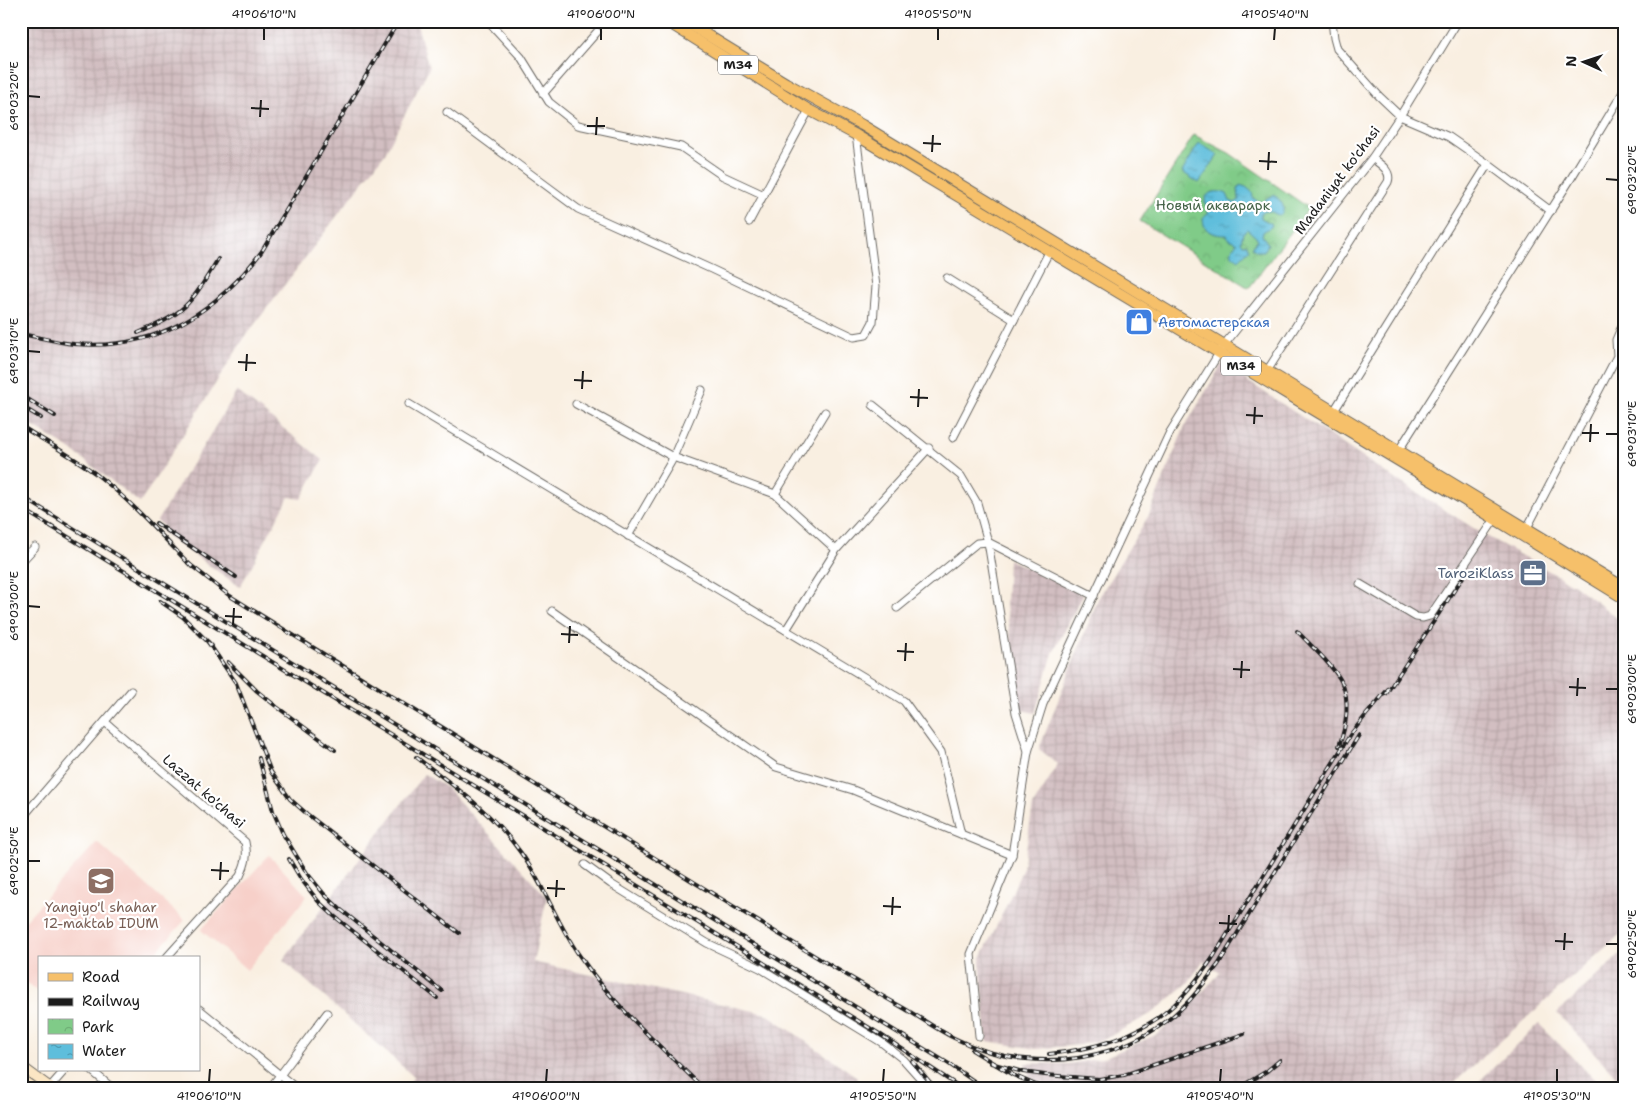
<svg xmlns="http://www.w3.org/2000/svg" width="1646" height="1109" viewBox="0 0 1646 1109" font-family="'Shantell Sans',sans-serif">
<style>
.built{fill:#f7d0c9}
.industrial{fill:url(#industrial-grid)}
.park{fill:url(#park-crowns);stroke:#4e7452}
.water{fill:url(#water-ripples);stroke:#3d6d7c}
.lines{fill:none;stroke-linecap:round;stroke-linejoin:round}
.street-casing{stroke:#696661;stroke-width:9}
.secondary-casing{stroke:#696661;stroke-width:11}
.primary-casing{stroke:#696661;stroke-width:12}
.street{stroke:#fff;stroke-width:7}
.secondary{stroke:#fbe6c4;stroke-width:9}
.primary{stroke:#f6c06b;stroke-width:10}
.rail-casing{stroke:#1c1c1c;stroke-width:4}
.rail{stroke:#fff;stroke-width:2;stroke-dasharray:5.5;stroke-linecap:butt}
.ticks{fill:none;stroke:#1c1c1c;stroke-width:2}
.labels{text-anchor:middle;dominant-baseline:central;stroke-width:4.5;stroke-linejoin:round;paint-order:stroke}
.shield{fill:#fff;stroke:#606060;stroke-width:1}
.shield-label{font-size:12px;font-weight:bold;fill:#1c1c1c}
.street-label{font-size:14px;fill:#1c1c1c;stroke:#fff}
.park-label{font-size:14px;fill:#446247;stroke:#fff}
.shop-label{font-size:14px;fill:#366cbe;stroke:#fff;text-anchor:start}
.service-label{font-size:14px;fill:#4e5e75;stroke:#fff;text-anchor:end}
.education-label{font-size:14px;fill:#785e54;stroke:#fff}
.neatline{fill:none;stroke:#1c1c1c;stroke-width:2}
.ticks-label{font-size:12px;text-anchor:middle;fill:#1c1c1c}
</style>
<defs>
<pattern id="industrial-grid" width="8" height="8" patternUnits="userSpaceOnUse" patternTransform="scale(1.25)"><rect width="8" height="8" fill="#d2bec1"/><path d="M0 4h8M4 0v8" fill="none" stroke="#b4a3a5"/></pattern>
<pattern id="park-crowns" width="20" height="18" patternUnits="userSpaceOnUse" patternTransform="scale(1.25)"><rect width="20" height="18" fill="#80cb88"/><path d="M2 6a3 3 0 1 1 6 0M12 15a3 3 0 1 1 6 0" fill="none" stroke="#6eae75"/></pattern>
<pattern id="water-ripples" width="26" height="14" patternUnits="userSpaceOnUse" patternTransform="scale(1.25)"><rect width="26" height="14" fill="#5ebedc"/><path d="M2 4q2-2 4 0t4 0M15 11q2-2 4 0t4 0" fill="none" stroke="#4d9ab2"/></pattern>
</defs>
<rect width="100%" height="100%" fill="#fff"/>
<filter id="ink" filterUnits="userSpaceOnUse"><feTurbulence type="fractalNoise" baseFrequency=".02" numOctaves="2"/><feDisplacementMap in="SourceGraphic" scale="10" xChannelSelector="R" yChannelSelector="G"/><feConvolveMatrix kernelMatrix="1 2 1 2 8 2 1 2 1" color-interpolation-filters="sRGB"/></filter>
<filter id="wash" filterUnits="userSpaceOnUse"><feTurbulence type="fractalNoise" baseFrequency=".0096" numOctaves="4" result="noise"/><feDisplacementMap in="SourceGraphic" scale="20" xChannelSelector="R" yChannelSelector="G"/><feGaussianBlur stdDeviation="1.12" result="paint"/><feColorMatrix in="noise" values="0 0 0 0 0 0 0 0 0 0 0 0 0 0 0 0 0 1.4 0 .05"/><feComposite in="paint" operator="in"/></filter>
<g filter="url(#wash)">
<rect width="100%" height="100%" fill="#f9efe1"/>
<g class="built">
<path d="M97,842L185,920L151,958H39V992L21,979V925Z"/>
<path d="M269,855L307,896L247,970L201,930Z"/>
</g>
<g class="industrial">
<path d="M21,21H416L429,68L385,153L245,337L140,503L70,449L21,419Z"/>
<path d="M1222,364L1386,473L1483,534L1574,585L1625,624V930L1448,1088H1054L1030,1078L1025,1063L1068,1064L1103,1058L1158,1034L1191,1004L1220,973L1203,961L1188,983L1154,1012L1105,1039L1079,1045L1037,1049L987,1041L980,960L1007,904L1023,868L1033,806L1058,764L1039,749L1098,599L1149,515L1184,428Z"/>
<path d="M237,391L323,460L301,499L289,497L240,587L162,532L164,527L157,521Z"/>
<path d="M1008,559L1083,595L1053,653L1035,713L1021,710L1006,605Z"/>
<path d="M424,774L447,788L547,897L533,962L767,1014L857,1077L854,1088H404L414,1077L283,960Z"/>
<path d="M1625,950V1086L1557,1013Z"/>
<path d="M1539,1024L1603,1088H1472Z"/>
</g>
<path class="park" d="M1194,135L1229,153L1309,208L1249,288L1140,221Z"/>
<g class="water">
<path d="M1199,143L1218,155L1199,183L1182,172Z"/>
<path d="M1240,185L1246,187L1252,192L1253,198L1259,202H1264L1267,198L1274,195C1282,201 1287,208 1280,216C1273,213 1268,208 1261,214V218L1272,224L1271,227L1263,232L1262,235L1268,244L1264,251H1256L1252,247L1258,239L1247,229L1243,233L1241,242L1243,244H1247L1249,250L1239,260L1232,255C1231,249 1233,248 1237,243L1229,239L1227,235C1215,235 1203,233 1203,218L1208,214C1209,209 1206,208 1205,203C1204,190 1220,190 1227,194L1230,201L1235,203L1239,200L1238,189Z"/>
</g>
</g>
<g filter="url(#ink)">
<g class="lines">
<defs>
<g id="street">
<path d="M488,21L521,57L549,102L578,125L681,147L723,176L764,195"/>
<path d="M1332,21L1334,38L1337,49L1379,96L1400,116L1449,137L1488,164L1334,411"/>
<path d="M543,94L597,32"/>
<path d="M447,112L578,209L711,269L854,337L866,335L873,322L876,286L856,135"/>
<path d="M1488,164L1551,211"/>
<path d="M749,222L809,110"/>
<path d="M947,278L1014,320"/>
<path d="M1267,371L1388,182C1392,171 1380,164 1372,158"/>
<path d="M409,404L904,701L941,752L961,834"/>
<path d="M576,404L673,457L775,494L836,550"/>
<path d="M873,405L961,476L977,503L988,542L1016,713L1028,751"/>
<path d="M953,438L1049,252"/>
<path d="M1399,450L1570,180L1625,89"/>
<path d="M775,494L825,412"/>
<path d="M1527,528L1617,356L1616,340L1625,319"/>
<path d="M628,536L671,462L702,390"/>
<path d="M21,562L35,547"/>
<path d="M1360,584L1416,617L1423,618L1430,616L1495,519"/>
<path d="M897,608L977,543L988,542L1094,596"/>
<path d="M552,611L776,767L853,790L1012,855"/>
<path d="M786,630L836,550L929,448"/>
<path d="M105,722L245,842C248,855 246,863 240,876L166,958"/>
<path d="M21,819L131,691"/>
<path d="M585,865L611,884L707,943L760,968L881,1042L904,1060L929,1088"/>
<path d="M199,1009L296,1088"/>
<path d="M979,1036L971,954L1012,855L1028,752L1043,704L1170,432L1224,345L1372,158L1400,116L1458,21"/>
<path d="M91,1070L112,1088"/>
<path d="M50,1087L65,1070"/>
<path d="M270,1088L281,1074L327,1013"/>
</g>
<g id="secondary">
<path d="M21,1066L51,1088"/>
<path d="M21,1079L34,1088"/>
</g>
<g id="primary">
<path d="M666,21L809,110L856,135L1464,500L1625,599"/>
<path d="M684,21L786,83L862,125L1625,588"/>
</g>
</defs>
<use href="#street" class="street-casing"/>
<use href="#secondary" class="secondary-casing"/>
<use href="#primary" class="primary-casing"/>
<use href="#street" class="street"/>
<use href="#secondary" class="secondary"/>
<use href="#primary" class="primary"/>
<defs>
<g id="rail">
<path d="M138,333C186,314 192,302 218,259"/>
<path d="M21,334C39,337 56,342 74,344C155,351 215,314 262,251L396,25"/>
<path d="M21,395L55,416"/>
<path d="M21,406L41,418"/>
<path d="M21,426C46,442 72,456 96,474C131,501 161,535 192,567"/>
<path d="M21,496L949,1064L984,1088"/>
<path d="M21,508L878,1033L961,1088"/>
<path d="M156,523L236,577"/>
<path d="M188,563L230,596C399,702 571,806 741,911C794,943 846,976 900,1006C918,1016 936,1029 954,1038C976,1049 1002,1057 1026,1059C1084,1065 1144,1046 1185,1005C1197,993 1207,979 1218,965L1359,735"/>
<path d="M160,601L183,617L212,646"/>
<path d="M1297,631C1310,645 1333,665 1341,681C1351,701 1346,727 1339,746"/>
<path d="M208,642L236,683L271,772L290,799L307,814L459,933"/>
<path d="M228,662L257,691L277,707L335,750"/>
<path d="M1386,694L1465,574"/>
<path d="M416,757C454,786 493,813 521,853C544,885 557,923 579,955C613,1005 660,1046 703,1088"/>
<path d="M259,758L273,811L283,834L307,873L324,894L340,909L442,991"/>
<path d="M289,859L301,879L318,901L334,916L437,998"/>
<path d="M972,1050L1013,1075L1043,1088"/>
<path d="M1049,1054C1097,1049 1147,1034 1181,998C1193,986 1202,973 1212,959L1350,735L1366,715L1389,688"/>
<path d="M912,1061L935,1088"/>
<path d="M991,1063L1023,1072L1045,1075L1099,1079L1124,1075L1244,1034"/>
<path d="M1239,1088L1267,1071L1280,1060"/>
</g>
</defs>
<use href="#rail" class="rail-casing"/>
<use href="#rail" class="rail"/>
</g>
</g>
<path class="ticks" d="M264,40V28M601,40V28M938,40V28M1274,40L1275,28M28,96L40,97M251,108L269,109M260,117L261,100M587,126H605M596,135L597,117M923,143L941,144M932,152L933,135M1259,161L1277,162M1268,170L1269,152M1606,179L1618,180M28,351L40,352M238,362L256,363M246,371L247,354M574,380L592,381M582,389L583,371M910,397L928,398M918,407L919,389M1246,415L1263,416M1254,424L1255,407M1582,433H1599M1606,434H1618M1590,442L1591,424M28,606L40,607M225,616L242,617M233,625L234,608M561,634L578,635M569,643L570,626M897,651L914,652M905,661L906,643M1233,669L1250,670M1241,678L1242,661M1569,687L1586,688M1606,689H1618M1577,696L1578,678M28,861H40M211,870L229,871M220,880L221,862M547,888L565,889M556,897L557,880M883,906L901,907M892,915L893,897M1219,923L1237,924M1228,932L1229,915M1555,941L1573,942M1606,944H1618M1564,950L1565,933M209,1082L210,1069M546,1082L547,1069M883,1082L884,1069M1220,1082L1221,1069M1557,1082V1069"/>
<defs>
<symbol id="shop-square" viewBox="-11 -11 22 22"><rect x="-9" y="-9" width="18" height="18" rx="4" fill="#3f7fe0" stroke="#fff"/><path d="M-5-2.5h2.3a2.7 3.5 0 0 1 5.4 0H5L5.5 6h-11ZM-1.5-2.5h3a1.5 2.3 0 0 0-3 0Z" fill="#fff"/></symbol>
<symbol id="office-square" viewBox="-11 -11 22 22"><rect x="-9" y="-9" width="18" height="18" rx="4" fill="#5c6f8a" stroke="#fff"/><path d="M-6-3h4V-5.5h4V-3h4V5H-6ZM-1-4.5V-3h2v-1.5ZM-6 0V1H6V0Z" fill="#fff"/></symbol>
<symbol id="school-square" viewBox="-11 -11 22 22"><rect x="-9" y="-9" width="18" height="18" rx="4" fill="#8d6e63" stroke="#fff"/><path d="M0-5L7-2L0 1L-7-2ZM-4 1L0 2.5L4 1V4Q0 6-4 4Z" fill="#fff"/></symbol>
</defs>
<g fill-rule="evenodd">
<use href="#shop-square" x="1123" y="306" width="32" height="32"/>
<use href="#office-square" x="1517" y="557" width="32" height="32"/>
<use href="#school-square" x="85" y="865" width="32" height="32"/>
</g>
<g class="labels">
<g class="shield">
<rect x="718" y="55.5" width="40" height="19" rx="4"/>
<rect x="1221" y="356.5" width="40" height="19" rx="4"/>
</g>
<g class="shield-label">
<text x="738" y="65">M34</text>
<text x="1241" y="366">M34</text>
</g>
<g class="street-label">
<text transform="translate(1337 180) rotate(-53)">Madaniyat ko'chasi</text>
<text transform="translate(204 791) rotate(41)">Lazzat ko'chasi</text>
</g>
<g class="park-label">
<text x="1213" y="205">Новый акварарк</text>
</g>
<g class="shop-label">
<text x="1158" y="322">Автомастерская</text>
</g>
<g class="service-label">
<text x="1514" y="573">TaroziKlass</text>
</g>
<g class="education-label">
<text x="101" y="907">Yangiyo'l shahar<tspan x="101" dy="16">12-maktab IDUM</tspan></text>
</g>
</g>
<rect width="1646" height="1109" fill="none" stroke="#fff" stroke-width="55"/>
<rect x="38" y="956" width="162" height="115" fill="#ffffff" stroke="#a4a4a4"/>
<rect x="48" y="973" width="25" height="8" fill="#f6c06b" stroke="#a4a4a4"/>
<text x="82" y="982" font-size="15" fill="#1c1c1c">Road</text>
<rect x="48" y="998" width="25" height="8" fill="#1c1c1c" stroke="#a4a4a4"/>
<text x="82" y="1006" font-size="15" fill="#1c1c1c">Railway</text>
<rect x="48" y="1019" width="25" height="15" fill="url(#park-crowns)" stroke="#a4a4a4"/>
<text x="82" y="1032" font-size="15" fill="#1c1c1c">Park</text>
<rect x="48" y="1044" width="25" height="15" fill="url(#water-ripples)" stroke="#a4a4a4"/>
<text x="82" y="1056" font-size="15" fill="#1c1c1c">Water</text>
<g transform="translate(1584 62) rotate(273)" stroke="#ffffff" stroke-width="4" paint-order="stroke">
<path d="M0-4L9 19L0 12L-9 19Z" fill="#1c1c1c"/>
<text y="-8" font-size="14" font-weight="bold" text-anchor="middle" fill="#1c1c1c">N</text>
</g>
<rect x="28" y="28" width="1590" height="1054" class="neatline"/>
<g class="ticks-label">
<text x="264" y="18">41°06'10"N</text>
<text x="601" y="18">41°06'00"N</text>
<text x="938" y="18">41°05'50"N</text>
<text x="1275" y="18">41°05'40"N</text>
<text transform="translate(14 96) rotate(-90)" y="4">69°03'20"E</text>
<text transform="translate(1632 180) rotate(-90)" y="4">69°03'20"E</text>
<text transform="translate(14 351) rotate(-90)" y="4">69°03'10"E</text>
<text transform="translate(1632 434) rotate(-90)" y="4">69°03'10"E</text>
<text transform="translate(14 606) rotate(-90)" y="4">69°03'00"E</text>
<text transform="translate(1632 689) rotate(-90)" y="4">69°03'00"E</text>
<text transform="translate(14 861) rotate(-90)" y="4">69°02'50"E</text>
<text transform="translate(1632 944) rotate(-90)" y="4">69°02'50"E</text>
<text x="209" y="1100">41°06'10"N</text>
<text x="546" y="1100">41°06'00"N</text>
<text x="883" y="1100">41°05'50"N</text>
<text x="1220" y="1100">41°05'40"N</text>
<text x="1557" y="1100">41°05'30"N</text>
</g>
</svg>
